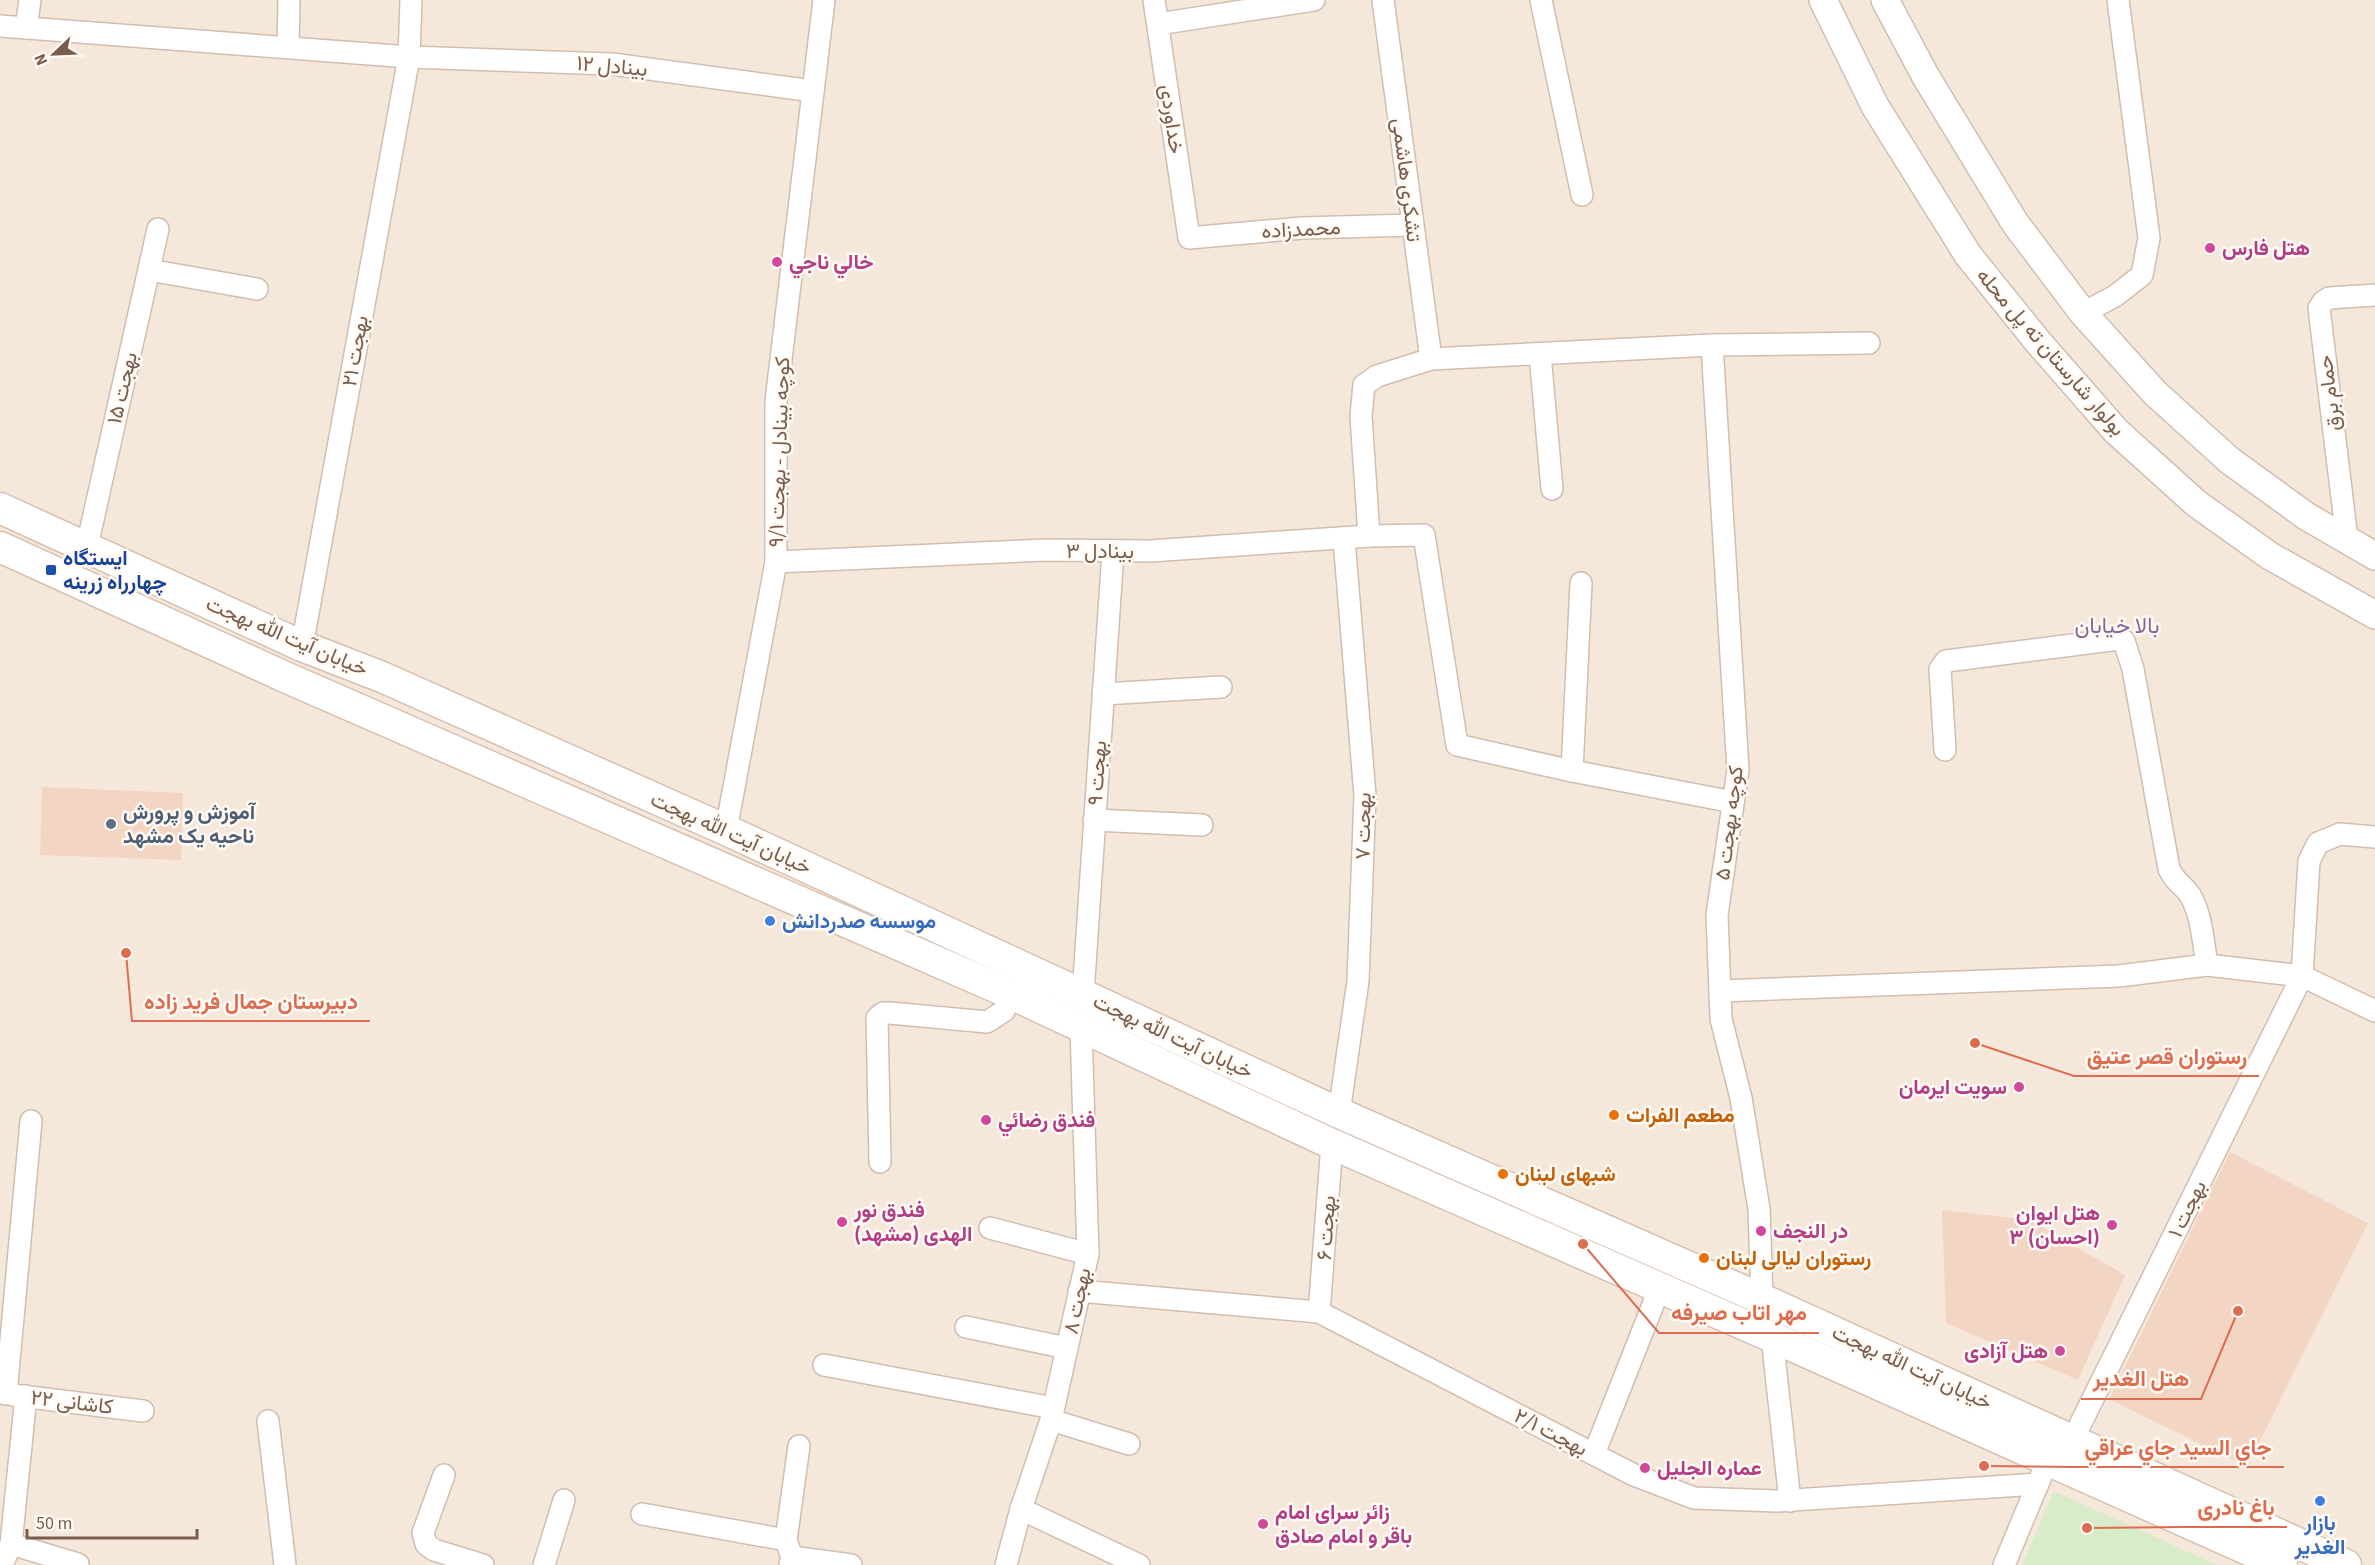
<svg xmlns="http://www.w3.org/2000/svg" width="2375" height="1565" viewBox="0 0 2375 1565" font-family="'Source Sans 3',Vazirmatn,sans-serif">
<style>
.residential{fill:#f5e8da}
.green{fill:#d8ecc9}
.building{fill:#f3d5c3}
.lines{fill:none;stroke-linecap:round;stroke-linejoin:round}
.minor-casing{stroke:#d1beb0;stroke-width:24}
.tertiary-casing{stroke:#d1beb0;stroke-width:30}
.secondary-casing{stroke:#d6c0b0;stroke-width:33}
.minor{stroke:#fff;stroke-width:21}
.tertiary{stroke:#fff;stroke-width:27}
.secondary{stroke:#fff;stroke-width:30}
.hotel-dot{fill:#d1479c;stroke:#fffaf3;stroke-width:2}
.transit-dot{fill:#1a4fb4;stroke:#fffaf3;stroke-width:2}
.service-dot{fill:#5c6f8a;stroke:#fffaf3;stroke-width:2}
.shop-dot{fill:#3f7fe0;stroke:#fffaf3;stroke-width:2}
.food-dot{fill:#e8710a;stroke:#fffaf3;stroke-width:2}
.labels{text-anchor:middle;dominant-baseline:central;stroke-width:5;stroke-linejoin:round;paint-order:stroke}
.street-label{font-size:21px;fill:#7a5c4d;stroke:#fffaf3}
.hotel-label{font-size:21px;font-weight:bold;fill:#b23c85;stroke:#fffaf3;text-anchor:start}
.transit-label{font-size:21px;font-weight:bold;fill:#164399;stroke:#fffaf3;text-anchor:start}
.service-label{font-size:21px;font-weight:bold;fill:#4e5e75;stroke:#fffaf3;text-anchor:start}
.shop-label{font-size:21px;font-weight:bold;fill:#366cbe;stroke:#fffaf3;text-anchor:start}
.food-label{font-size:21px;font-weight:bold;fill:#c56008;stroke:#fffaf3;text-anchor:start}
.neighbourhood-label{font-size:22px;fill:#846695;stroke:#fffaf3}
.leader{fill:none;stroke:#dc6d51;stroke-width:2}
.callout-dot{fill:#dc6d51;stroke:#fffaf3;stroke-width:2}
.callout-label{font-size:22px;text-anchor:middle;font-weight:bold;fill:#dc6d51;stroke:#fffaf3;stroke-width:5;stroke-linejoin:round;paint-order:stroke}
</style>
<rect width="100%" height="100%" fill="#fdf6ec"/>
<rect class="residential" x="0" y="0" width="2375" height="1565"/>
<path class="green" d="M2054,1491L2217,1565H2022Z"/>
<g class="building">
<path d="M42,787L183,793L181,860L40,855Z"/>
<path d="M2230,1152L2368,1223L2247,1467L2109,1399Z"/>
<path d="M1942,1210L2030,1220L2125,1275L2078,1380L1946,1323Z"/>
</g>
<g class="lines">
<defs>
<g id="minor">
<path d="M1154,0L1189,238L1302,228L1412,225"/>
<path d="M1383,0L1431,359"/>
<path d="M1541,0L1582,195"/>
<path d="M1158,24L1314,0"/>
<path d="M0,26L409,57L612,64L813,91"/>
<path d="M26,28L30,0"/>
<path d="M288,47L289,0"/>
<path d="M149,270L257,289"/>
<path d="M2083,313L2115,296L2142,275L2149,238L2118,0"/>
<path d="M1712,345L1738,770L1717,915L1721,1019L1741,1098L1759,1209L1762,1299"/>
<path d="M1540,354L1552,489"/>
<path d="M1369,536L1361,416L1364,385L1377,376L1431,359L1712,345L1869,343"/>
<path d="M2347,539L2319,308L2323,302L2329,298L2375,295"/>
<path d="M87,546L158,229"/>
<path d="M776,562L1045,550L1150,551L1369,536L1424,535L1457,745L1572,771L1733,802"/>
<path d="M302,646L409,57L411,0"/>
<path d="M1103,694L1221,687"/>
<path d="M1945,750L1940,669L1946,661L2119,639L2124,641L2133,669L2169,869C2176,884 2183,884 2190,895C2202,915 2203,942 2207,965"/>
<path d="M1572,771L1581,583"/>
<path d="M1094,820L1202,825"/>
<path d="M726,830L776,562V401L824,0"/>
<path d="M1720,991L2119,976L2207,965L2302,976L2375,1011"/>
<path d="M1083,994L1113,552"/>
<path d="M1339,1113L1358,981L1365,796L1344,539"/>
<path d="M880,1162L877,1018L883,1013H890L987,1022L1004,1011L1009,993"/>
<path d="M990,1228L1088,1254"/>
<path d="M1079,1291L1319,1312L1634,1475L1694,1498L1777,1501L2038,1484"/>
<path d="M1319,1312L1332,1144"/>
<path d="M966,1327L1067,1348"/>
<path d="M1772,1337L1790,1501"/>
<path d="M824,1365L1053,1408"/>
<path d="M6,1394L31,1121"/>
<path d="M13,1395L143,1411"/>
<path d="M1051,1420L1129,1444"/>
<path d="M268,1421L285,1565"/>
<path d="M2072,1441L2302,976L2309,861L2318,843L2340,834L2375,837"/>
<path d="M1594,1454L1660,1287"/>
<path d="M444,1475L423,1533L426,1544L434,1550L483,1565"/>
<path d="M1021,1509L1139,1565"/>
<path d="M642,1514L786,1540"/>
<path d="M11,1544L78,1564"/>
<path d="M792,1557L851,1565"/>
<path d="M2,1565L11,1544L26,1396"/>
<path d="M544,1565L564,1500"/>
<path d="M790,1565L792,1557L786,1540L799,1446"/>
<path d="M1006,1565L1021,1509L1051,1420L1088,1254L1081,1028"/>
<path d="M2004,1565L2042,1474"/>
</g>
<g id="tertiary">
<path d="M1823,0L1875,106L1968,255L2039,343L2116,431L2197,504L2270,556L2375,615"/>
<path d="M1885,0L1926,77L2015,223L2083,313L2155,393L2229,460L2306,516L2375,556"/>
</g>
<g id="secondary">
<path d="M0,508L302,646L382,677L726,830L1339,1113L1762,1299L2346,1565"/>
<path d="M0,547L285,677L1009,993L1332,1144L1772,1337L2282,1565"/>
</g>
</defs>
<use href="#minor" class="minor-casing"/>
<use href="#tertiary" class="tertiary-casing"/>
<use href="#secondary" class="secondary-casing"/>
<use href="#minor" class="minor"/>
<use href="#tertiary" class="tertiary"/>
<use href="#secondary" class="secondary"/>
</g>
<g class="hotel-dot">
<circle cx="2210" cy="248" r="6"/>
<circle cx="777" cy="262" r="6"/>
<circle cx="2019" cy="1087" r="6"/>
<circle cx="986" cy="1120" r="6"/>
<circle cx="842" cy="1222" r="6"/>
<circle cx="2112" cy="1225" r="6"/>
<circle cx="1761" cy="1231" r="6"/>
<circle cx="2060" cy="1351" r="6"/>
<circle cx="1645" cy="1468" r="6"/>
<circle cx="1263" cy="1524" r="6"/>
</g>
<rect class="transit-dot" x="45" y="564" width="12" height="12" rx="3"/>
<circle class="service-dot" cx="111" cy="824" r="6"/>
<g class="shop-dot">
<circle cx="770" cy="921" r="6"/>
<circle cx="2320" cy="1501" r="6"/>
</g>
<g class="food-dot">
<circle cx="1614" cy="1115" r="6"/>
<circle cx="1503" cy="1174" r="6"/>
<circle cx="1704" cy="1258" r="6"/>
</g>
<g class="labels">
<g class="street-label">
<text transform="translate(612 66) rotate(5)">بینادل ۱۲</text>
<text transform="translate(1172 119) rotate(82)">خداوردی</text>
<text transform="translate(1407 180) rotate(83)">تشکری هاشمی</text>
<text transform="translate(1301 229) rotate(-3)">محمدزاده</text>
<text transform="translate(355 351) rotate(-80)">بهجت ۲۱</text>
<text transform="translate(2051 352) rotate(49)">بولوار شارستان ته پل محله</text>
<text transform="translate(122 388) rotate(-77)">بهجت ۱۵</text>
<text transform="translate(2329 393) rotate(-97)">حمام برق</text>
<text transform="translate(779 452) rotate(-88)">کوچه بینادل - بهجت ۹/۱</text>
<text x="1100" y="551">بینادل ۳</text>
<text transform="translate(287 636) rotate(23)">خیابان آیت الله بهجت</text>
<text transform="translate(1097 773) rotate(-86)">بهجت ۹</text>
<text transform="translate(1729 823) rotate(-83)">کوچه بهجت ۵</text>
<text transform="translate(1363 826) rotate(-89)">بهجت ۷</text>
<text transform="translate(731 833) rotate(24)">خیابان آیت الله بهجت</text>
<text transform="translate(1173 1036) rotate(25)">خیابان آیت الله بهجت</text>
<text transform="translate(2187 1209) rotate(-64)">بهجت ۱</text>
<text transform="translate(1326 1228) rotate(-86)">بهجت ۶</text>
<text transform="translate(1077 1301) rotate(-78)">بهجت ۸</text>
<text transform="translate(1912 1367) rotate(25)">خیابان آیت الله بهجت</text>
<text transform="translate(72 1402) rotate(7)">کاشانی ۲۲</text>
<text transform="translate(1551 1432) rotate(27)">بهجت ۲/۱</text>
</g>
<g class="hotel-label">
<text x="2222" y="248">هتل فارس</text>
<text x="789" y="262">خالي ناجي</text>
<text x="2007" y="1087" text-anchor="end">سویت ایرمان</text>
<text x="998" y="1120">فندق رضائي</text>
<text x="854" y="1210">فندق نور<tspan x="854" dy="24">الهدى (مشهد)</tspan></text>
<text x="2100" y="1213" text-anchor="end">هتل ایوان<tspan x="2100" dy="24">۳ (احسان)</tspan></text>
<text x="1773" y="1231">در النجف</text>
<text x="2048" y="1351" text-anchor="end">هتل آزادی</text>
<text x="1657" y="1468">عماره الجلیل</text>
<text x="1275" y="1512">زائر سرای امام<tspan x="1275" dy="24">باقر و امام صادق</tspan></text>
</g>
<g class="transit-label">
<text x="63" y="558">ایستگاه<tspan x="63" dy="24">چهارراه زرینه</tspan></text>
</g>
<g class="service-label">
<text x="123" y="812">آموزش و پرورش<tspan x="123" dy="24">ناحیه یک مشهد</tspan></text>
</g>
<g class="shop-label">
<text x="782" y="921">موسسه صدردانش</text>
<text x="2320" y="1523" text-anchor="middle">بازار<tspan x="2320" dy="24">الغدير</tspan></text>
</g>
<g class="food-label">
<text x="1626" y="1115">مطعم الفرات</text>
<text x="1515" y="1174">شبهای لبنان</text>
<text x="1716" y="1258">رستوران لیالی لبنان</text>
</g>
<g class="neighbourhood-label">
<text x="2117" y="626">بالا خیابان</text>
</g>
</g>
<path class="leader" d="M126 953L132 1021H370M1975 1043L2074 1076H2259M1583 1244L1659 1333H1819M2238 1311L2201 1399H2081M1984 1466L2073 1467H2284M2087 1528L2185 1527H2287"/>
<g class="callout-dot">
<circle cx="126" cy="953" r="6"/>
<circle cx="1975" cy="1043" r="6"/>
<circle cx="1583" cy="1244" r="6"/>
<circle cx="2238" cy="1311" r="6"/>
<circle cx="1984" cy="1466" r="6"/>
<circle cx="2087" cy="1528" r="6"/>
</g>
<g class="callout-label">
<text x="251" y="1009">دبیرستان جمال فرید زاده</text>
<text x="2167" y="1064">رستوران قصر عتیق</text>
<text x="1739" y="1320">مهر اتاب صيرفه</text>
<text x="2141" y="1386">هتل الغدیر</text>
<text x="2178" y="1455">جاي السيد جاي عراقي</text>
<text x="2236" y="1515">باغ نادری</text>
</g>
<g transform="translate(54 54) rotate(247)" stroke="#fffaf3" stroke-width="4.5" paint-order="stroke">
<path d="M0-4.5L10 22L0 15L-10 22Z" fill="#7a5c4d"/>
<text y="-9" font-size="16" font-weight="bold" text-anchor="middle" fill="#7a5c4d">N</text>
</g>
<path d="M27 1529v9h170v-9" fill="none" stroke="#7a5c4d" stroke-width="3"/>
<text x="36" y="1529" font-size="18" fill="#7a5c4d" stroke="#fffaf3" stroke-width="4.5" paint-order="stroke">50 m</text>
</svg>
